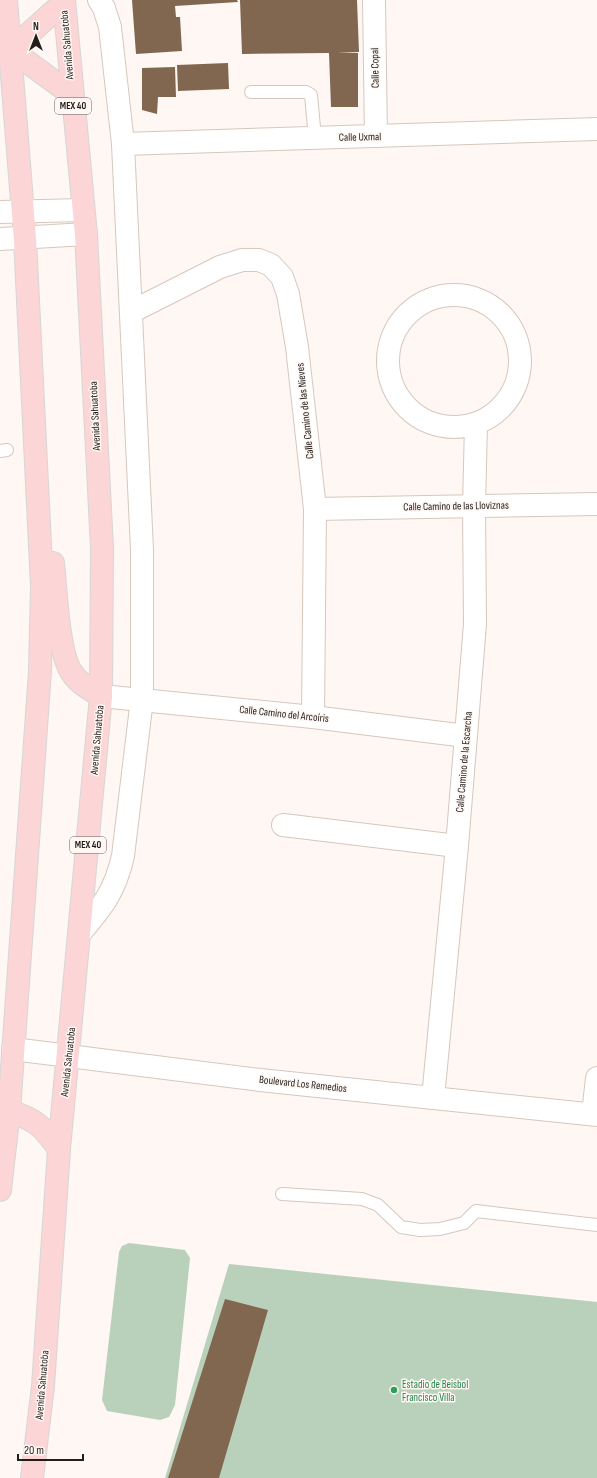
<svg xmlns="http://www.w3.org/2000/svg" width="597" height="1478" viewBox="0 0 597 1478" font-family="'Sofia Sans Condensed',sans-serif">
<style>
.green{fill:#b9d1bb}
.building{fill:#816650}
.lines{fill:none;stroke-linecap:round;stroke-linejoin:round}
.service-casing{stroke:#d7c7bd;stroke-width:14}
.minor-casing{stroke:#d7c7bd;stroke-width:24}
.tertiary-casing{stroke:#d7c7bd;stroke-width:24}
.primary-casing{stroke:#d7d6d6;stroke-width:24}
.service{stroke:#fff;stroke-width:12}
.minor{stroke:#fff;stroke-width:22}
.tertiary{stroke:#fff;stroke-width:22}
.primary{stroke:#fcd5d6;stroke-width:22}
.leisure-dot{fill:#2e9e5b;stroke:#fef7f3;stroke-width:1.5}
.labels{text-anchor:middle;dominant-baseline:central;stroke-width:3;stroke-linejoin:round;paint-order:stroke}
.shield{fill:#fef7f3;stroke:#655e5a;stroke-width:1}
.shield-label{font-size:10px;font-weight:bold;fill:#231d19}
.street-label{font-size:11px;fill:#231d19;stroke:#fef7f3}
.leisure-label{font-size:11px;fill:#27864d;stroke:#fef7f3;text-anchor:start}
</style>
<rect width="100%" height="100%" fill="#fef7f3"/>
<g class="green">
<path d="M129,1243L185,1250L190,1258L175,1405L169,1417L160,1420L107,1411L102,1400L119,1252L122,1246Z"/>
<path d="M229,1264L597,1302V1478H165Z"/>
</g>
<g class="building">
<path d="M132,0H237L238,2L175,6L176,17H180L182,51L136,54Z"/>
<path d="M240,0H357L359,52L337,53H358V107H331L329,53L242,54Z"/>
<path d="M228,63L229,89L178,91L177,65Z"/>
<path d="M175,67L176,97H158L157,114L142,110V68Z"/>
<path d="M225,1299L268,1310L219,1478H168Z"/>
</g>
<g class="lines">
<defs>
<g id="service">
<path d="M251,92H306L311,95L315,138"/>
<path d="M0,451L7,450"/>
<path d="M282,1194L362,1199L378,1205L401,1227L420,1230L440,1229L464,1223L476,1211L597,1225"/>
</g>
<g id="minor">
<path d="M374,0L376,136"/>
<path d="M123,144L597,129"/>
<path d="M0,212L83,210"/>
<path d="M0,239L86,234"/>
<circle cx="454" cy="361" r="66"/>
<path d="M131,312L220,267L242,260H259L271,265L282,277L288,294L297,347L315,509L313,717"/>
<path d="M315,509L597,504"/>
<path d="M101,696L313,717L466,736"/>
<path d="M283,825L457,846"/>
<path d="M80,933C103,906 115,891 123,856L142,699V550L123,144L110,27L104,8L99,0"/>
<path d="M433,1098L457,846L475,624L474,506L476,424"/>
<path d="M593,1114L597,1078"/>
</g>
<path id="tertiary" d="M13,1049L260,1080L597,1115"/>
<g id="primary">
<path d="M11,50L71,94"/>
<path d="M11,50L64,2"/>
<path d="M53,563C56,589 58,654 72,673C79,684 90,689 101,696"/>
<path d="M9,1111C37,1120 42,1126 59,1149"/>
<path d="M0,1190L9,1111L40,671L42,586L25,239L6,0"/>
<path d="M32,1478L43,1386L59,1149L101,696L102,548L86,234L64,0"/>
</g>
</defs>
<use href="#service" class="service-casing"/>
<use href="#minor" class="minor-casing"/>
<use href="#tertiary" class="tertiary-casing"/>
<use href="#primary" class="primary-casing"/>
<use href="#service" class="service"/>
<use href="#minor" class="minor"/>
<use href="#tertiary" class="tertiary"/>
<use href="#primary" class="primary"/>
</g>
<circle class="leisure-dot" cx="394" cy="1390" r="4"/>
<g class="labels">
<g class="shield">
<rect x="55" y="98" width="36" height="16" rx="3"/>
<rect x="70" y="837" width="36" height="16" rx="3"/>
</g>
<g class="shield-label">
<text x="73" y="106">MEX 40</text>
<text x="88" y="845">MEX 40</text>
</g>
<g class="street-label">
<text transform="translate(67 45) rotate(-95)">Avenida Sahuatoba</text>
<text transform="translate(375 68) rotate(-91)">Calle Copal</text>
<text transform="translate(360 137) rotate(-1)">Calle Uxmal</text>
<text transform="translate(305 411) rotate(-96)">Calle Camino de las Nieves</text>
<text transform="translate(95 416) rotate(-93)">Avenida Sahuatoba</text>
<text transform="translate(456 506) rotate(-1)">Calle Camino de las Lloviznas</text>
<text transform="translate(284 714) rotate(6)">Calle Camino del Arcoíris</text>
<text transform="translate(97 740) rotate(-85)">Avenida Sahuatoba</text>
<text transform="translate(464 762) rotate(-85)">Calle Camino de la Escarcha</text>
<text transform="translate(68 1062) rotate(-84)">Avenida Sahuatoba</text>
<text transform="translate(303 1084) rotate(6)">Boulevard Los Remedios</text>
<text transform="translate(42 1385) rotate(-85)">Avenida Sahuatoba</text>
</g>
<g class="leisure-label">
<text x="402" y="1384">Estadio de Beisbol<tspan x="402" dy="13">Francisco Villa</tspan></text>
</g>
</g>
<g transform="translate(36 36)" stroke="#fef7f3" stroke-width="3" paint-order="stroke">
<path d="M0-3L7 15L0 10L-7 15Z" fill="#231d19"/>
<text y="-6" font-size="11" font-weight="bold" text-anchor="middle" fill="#231d19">N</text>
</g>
<path d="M18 1454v6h65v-6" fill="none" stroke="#231d19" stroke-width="2"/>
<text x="24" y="1454" font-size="12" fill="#231d19" stroke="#fef7f3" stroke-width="3" paint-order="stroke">20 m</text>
</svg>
